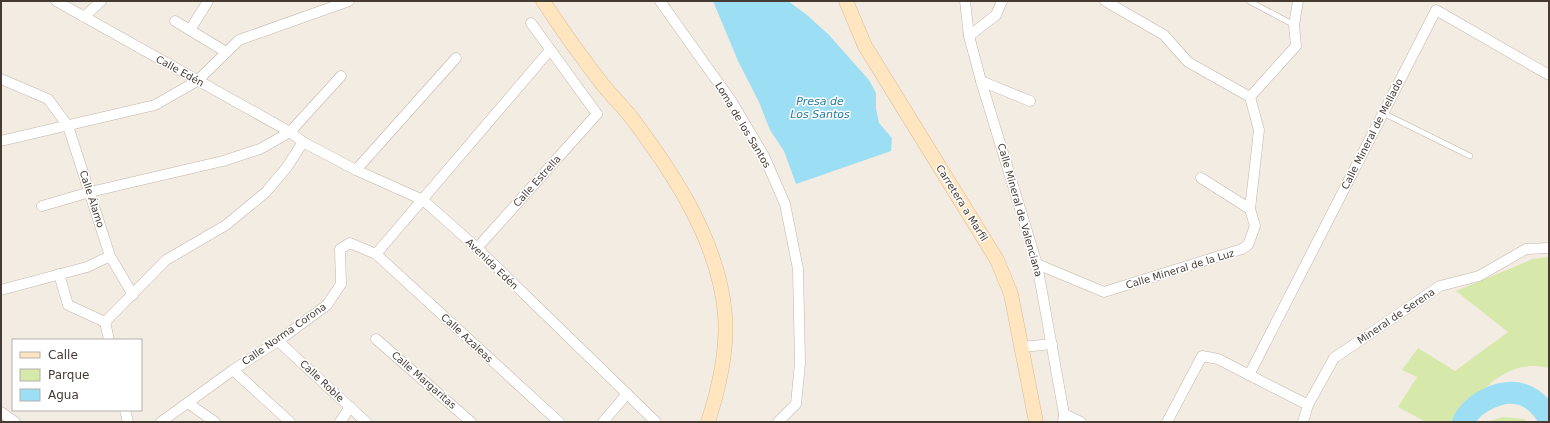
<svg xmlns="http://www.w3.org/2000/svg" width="1550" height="423" viewBox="0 0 1550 423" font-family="'DejaVu Sans',sans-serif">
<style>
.green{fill:#d7e9aa}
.water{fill:#9cdef3}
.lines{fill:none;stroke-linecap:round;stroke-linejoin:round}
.river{stroke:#9cdef3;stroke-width:22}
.lane-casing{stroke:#c1b5a9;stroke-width:6}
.street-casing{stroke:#c1b5a9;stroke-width:11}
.secondary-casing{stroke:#d8bb93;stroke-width:15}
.lane{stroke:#fff;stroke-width:5}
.street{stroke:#fff;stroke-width:10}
.secondary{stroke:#ffe6c1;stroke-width:14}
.labels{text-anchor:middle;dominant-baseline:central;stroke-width:3;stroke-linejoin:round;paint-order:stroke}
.street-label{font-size:10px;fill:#453b33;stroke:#fff}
.water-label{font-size:11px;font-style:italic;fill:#257d9c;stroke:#fff}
</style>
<rect width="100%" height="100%" fill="#f3ece3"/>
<g class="green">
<path d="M1549,257V368C1509,357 1477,391 1459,422H1426L1398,407L1417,377L1402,370L1418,348L1455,371L1508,332L1456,291L1533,259Z"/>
<path d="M1503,417L1524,419L1528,422H1486Z"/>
</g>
<path class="water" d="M713,1H788L807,15L829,35L869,80L876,93V109L879,123L892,138L891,151L796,184L784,151L770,130L759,102L738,61Z"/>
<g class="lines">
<path class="river" d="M1463,422C1473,402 1503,387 1524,395C1536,400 1542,408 1549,418"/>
<defs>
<g id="lane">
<path d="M1249,1L1294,25"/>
<path d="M1383,113L1470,156"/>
</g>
<g id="street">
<path d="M56,1L290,132L303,142L356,170L423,200L477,248L656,422"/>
<path d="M660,1L732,102L764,156L785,204L798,269L800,363L796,404L778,422"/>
<path d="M965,1L969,36L981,81L1037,264L1064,414L1063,422"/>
<path d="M1105,1L1164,35L1188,62L1250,97"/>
<path d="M84,17L101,1"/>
<path d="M175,21L226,52"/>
<path d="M190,30L208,1"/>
<path d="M969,36L996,15L1002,1"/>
<path d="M1,79L48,99L68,126L110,256L133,295"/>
<path d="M981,81L1030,101"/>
<path d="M1,141L155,105L197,81L239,40L349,1"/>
<path d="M356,170L456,58"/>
<path d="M1201,178L1250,209"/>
<path d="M42,206L90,192L223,161L260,149L290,132L341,76"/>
<path d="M477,248L597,114L531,23"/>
<path d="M376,254L550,50"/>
<path d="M1037,264L1104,292L1242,249L1248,245L1255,226L1250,209L1259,130L1250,97L1296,46L1294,25L1298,1"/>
<path d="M59,274L68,305L105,322"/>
<path d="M1,290L87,267L110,256"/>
<path d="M105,322L166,260L226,225L266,192L287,167L303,142"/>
<path d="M105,322L109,340"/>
<path d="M376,339L471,422"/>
<path d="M278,341L366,422"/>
<path d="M1022,347L1052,344"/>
<path d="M233,370L290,422"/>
<path d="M1249,375L1436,10L1549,75"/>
<path d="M188,403L215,422"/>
<path d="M125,410L128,422"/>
<path d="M1,412L15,422"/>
<path d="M1064,414L1081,422"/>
<path d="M161,422L233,370L278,341L327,305L341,284L340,249L350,243L376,254L559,422"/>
<path d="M340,422L350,407"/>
<path d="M603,422L627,394"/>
<path d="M1167,422L1202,356L1218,359L1308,405"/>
<path d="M1303,422L1308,405L1334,358L1440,286L1479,276L1526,249L1549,248"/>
</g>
<g id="secondary">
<path d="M543,1C562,30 582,58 603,85C612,96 622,106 631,117C674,174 719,242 725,315C728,351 719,388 708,422"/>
<path d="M846,1L865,46L997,260L1011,294L1036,422"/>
</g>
</defs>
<use href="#lane" class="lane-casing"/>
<use href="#street" class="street-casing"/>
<use href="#secondary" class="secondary-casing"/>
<use href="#lane" class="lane"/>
<use href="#street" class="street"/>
<use href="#secondary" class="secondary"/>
</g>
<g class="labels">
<g class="street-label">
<text transform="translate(180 71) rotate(29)">Calle Edén</text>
<text transform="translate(743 125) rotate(59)">Loma de los Santos</text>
<text transform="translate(1372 134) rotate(-63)">Calle Mineral de Mellado</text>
<text transform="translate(537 181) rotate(-48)">Calle Estrella</text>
<text transform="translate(92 199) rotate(72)">Calle Álamo</text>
<text transform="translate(962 203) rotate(58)">Carretera a Marfil</text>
<text transform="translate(1020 210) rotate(74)">Calle Mineral de Valenciana</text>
<text transform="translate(492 264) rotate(44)">Avenida Edén</text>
<text transform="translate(1180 269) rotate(-17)">Calle Mineral de la Luz</text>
<text transform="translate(1396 316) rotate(-34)">Mineral de Serena</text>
<text transform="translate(284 334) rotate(-35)">Calle Norma Corona</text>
<text transform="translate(467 338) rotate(43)">Calle Azaleas</text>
<text transform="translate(424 380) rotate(41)">Calle Margaritas</text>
<text transform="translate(322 381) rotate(43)">Calle Roble</text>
</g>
<g class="water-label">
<text x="820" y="101">Presa de<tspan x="820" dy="13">Los Santos</tspan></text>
</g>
</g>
<rect width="1550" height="423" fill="none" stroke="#453b33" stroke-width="4"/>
<rect x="12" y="339" width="130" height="72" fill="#ffffff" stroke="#b5b1ad"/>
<rect x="20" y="352" width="20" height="6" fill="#ffe6c1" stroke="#b5b1ad"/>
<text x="48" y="359" font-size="12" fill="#453b33">Calle</text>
<rect x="20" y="369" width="20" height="12" fill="#d7e9aa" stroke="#b5b1ad"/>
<text x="48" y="379" font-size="12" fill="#453b33">Parque</text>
<rect x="20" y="389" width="20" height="12" fill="#9cdef3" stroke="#b5b1ad"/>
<text x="48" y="399" font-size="12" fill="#453b33">Agua</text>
</svg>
